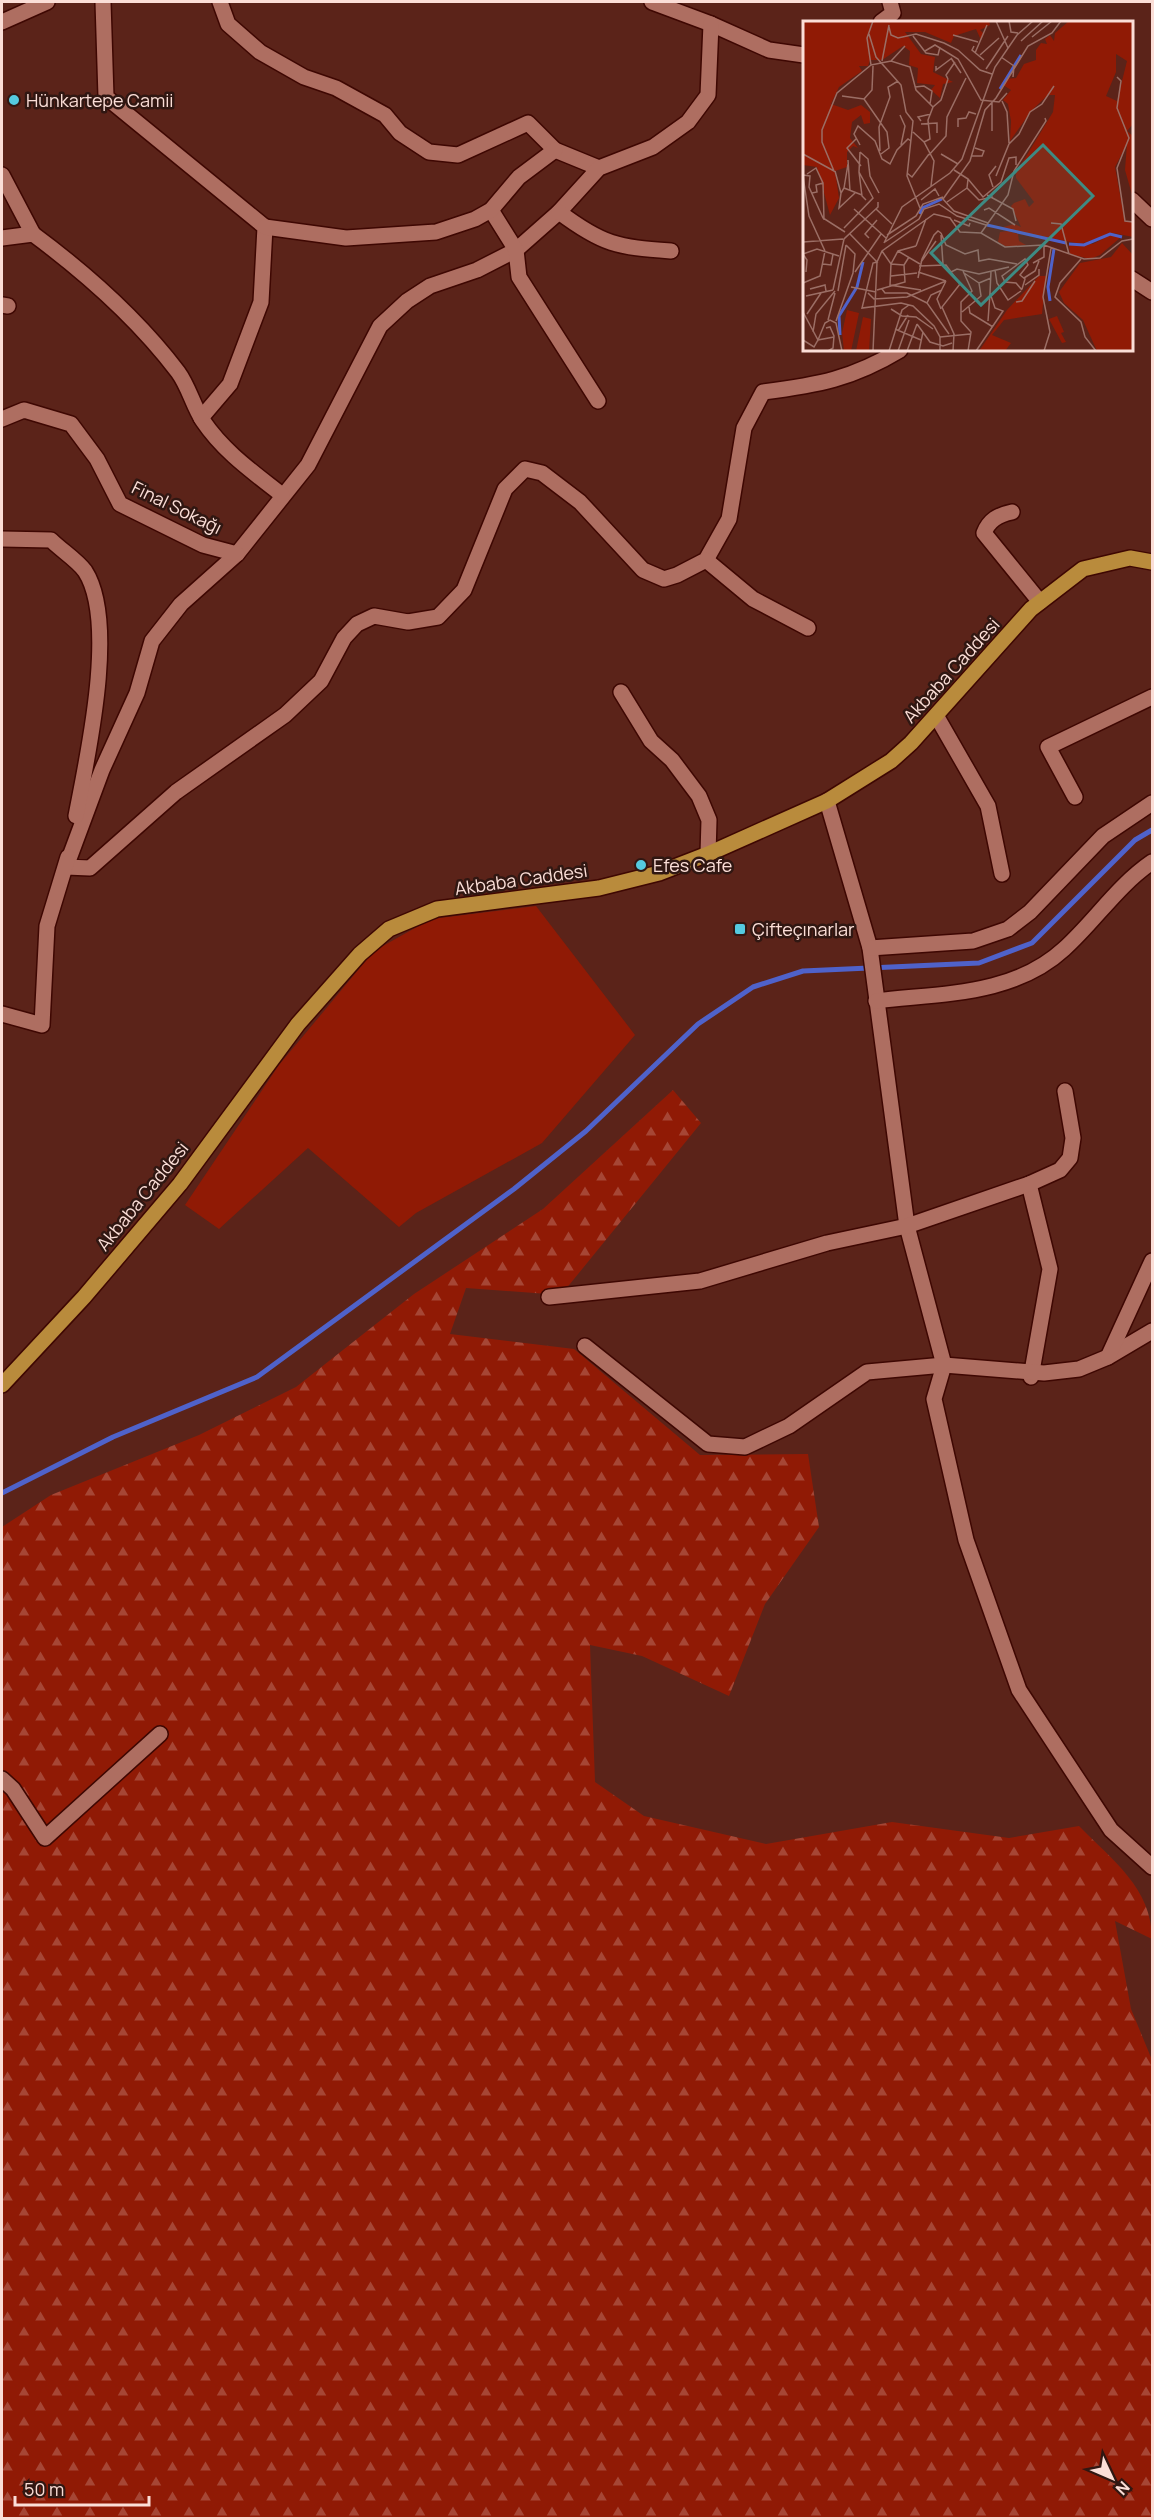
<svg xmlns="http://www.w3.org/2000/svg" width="1154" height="2520" viewBox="0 0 1154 2520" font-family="Manrope,sans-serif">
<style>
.green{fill:#901a05}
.forest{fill:url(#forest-firs)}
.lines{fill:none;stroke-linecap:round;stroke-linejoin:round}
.stream{stroke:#4f62ca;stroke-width:5}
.street-casing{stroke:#3e0702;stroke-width:18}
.primary-casing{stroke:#3e0702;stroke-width:18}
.street{stroke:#ae6e61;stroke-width:15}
.primary{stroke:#b98b3c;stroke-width:15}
.poi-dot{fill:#55cadf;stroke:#301712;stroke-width:2}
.labels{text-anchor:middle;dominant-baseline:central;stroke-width:5;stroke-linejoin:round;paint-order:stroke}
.poi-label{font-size:18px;fill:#fbded7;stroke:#301712;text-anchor:start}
.street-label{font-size:18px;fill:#fbded7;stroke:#301712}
.inset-river{fill:none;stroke:#4f62ca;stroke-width:3}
.inset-road{fill:none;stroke:#9b6e65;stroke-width:1.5}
.view{fill:#3e8b83;fill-opacity:0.15;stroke:#3e8b83;stroke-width:3}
.inset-edge{fill:none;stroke:#fbded7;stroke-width:3}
</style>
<defs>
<pattern id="forest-firs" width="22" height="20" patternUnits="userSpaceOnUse" patternTransform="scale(1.5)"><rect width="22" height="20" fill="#901a05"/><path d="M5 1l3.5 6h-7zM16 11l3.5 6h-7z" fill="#a64635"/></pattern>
</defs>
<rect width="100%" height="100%" fill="#5b2319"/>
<path class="green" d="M536,906L635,1035L542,1143L416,1213L399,1227L308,1148L219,1229L185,1205L279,1065L374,951L431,919Z"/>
<path class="forest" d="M673,1090L701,1123L561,1295L466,1288L450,1334L574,1349L700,1455L808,1454L819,1527L765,1604L729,1696L642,1656L590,1645L595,1782L644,1816L766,1844L892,1822L1009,1838L1079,1826C1112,1860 1152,1888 1152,1939L1115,1921L1131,2009L1152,2060V2518H2V1527L51,1495L199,1435L296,1387L414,1294L543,1209Z"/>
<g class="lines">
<path class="stream" d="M2,1493L113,1437L257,1377L514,1189L586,1131L698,1024L753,987L803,971L979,963L1032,943L1135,840L1152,830"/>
<defs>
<g id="street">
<path d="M103,2L106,97L265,227L261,302L230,384L201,418"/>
<path d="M220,2L228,24L260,52L304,77L336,88L385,115L400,133L429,152L458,155L528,123L555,150L599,168"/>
<path d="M652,2L711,24L769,50L804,55"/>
<path d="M2,22L47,2"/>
<path d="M881,22L893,13L890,2"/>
<path d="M711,24L708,95L688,122L653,147L599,168L559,212L516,250L477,270L430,286L407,301L380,326L308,465L237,554L181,604L152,641L137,693L102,770L66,867L90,868L176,792L285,715L321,681L344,638L357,624L374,616L408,622L438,617L464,590L505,489L525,469L542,473L580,502L643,570L664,579L677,575L706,560L729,519L744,428L763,392C818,385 852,379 900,350"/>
<path d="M2,175L33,234"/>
<path d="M1132,200L1152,219"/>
<path d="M491,210L516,250L519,277L598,401"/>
<path d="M559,212C603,245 617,247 671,251"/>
<path d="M265,227L346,238L436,232L475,219L491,210L519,177L555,150"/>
<path d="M2,238L33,234C87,274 137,318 178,372C189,387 193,406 203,421C224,452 253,472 282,495"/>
<path d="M1132,279L1152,292"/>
<path d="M2,305L8,306"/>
<path d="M2,419L24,410L71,424L97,459L120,504L203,545L237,554"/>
<path d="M1012,512C998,515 989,520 984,533L1040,602"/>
<path d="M2,539L51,540C61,550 77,560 85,571C118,622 87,758 76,816"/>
<path d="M706,560L753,599L808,628"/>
<path d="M621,692L651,741L672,760L699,796L709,820L708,854"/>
<path d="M937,717L988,806L1002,874"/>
<path d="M1075,797L1048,747L1152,697"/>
<path d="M827,801L870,948L907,1226L944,1365L934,1399L966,1540L1019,1690L1111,1830L1152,1867"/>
<path d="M870,948L973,941L1008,929L1030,912L1103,836L1152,803"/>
<path d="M876,1001C941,993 1013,996 1064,949C1095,921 1117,886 1152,862"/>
<path d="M2,1014L42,1025L47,926L68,857"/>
<path d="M1029,1184L1050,1269L1031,1377"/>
<path d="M549,1297L700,1281L827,1243L907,1226L1029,1184L1060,1170L1070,1158L1073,1138L1065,1091"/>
<path d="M585,1346L708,1444L745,1447L789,1426L867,1372L944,1365L1044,1373L1079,1369L1108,1357L1152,1331"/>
<path d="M1108,1357L1152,1261"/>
<path d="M2,1779L13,1789L45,1838L160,1734"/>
</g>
<path id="primary" d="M2,1385L84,1297L180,1184L298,1024L360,954L389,929L437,909L599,888L659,873L708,854L827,801L891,761L911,743L1031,609L1083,569L1130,558L1152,562"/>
</defs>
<use href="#street" class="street-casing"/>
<use href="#primary" class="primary-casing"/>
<use href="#street" class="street"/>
<use href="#primary" class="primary"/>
</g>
<g class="poi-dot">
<circle cx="14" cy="100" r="6"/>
<circle cx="641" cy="865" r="6"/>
<rect x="734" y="923" width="12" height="12" rx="3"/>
</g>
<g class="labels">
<g class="poi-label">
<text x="26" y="100">Hünkartepe Camii</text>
<text x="653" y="865">Efes Cafe</text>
<text x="752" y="929">Çifteçınarlar</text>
</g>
<g class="street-label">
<text transform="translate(177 507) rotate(26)">Final Sokağı</text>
<text transform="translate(951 670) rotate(-48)">Akbaba Caddesi</text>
<text transform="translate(521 879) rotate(-8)">Akbaba Caddesi</text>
<text transform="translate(142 1196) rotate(-51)">Akbaba Caddesi</text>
</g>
</g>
<g transform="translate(803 21)">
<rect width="330" height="330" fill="#5b2319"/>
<path d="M205,210L215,213L216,220L223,224L204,226L195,221L197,211ZM307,214L318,216L297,234L287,238L267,233L266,223H290ZM254,295L261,311L258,312L263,321L259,322L246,298Z" fill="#901a05"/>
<path d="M0,0H186L187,4L177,9L181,13L178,19L173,8L151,15L148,22L122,11H102L118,33L132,36L130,51L150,61L140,63L137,77L128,69L132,64L114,62L115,47L106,44L107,30L100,25L79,39H67L65,45H56L59,50L36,66L28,83L45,89L58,84L67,91V102L61,103L58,94L49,101L47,117L55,127L50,125L44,131V146L32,150L36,177L27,194L14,146L0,144ZM266,0H330V103L324,110L330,115V177L322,149L324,123L312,146L322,201H330V216L310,212L278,223L197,207L211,203L218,206L208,185L211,182L222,178L226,186L231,181L213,157V152L250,91L252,74H245L229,89L207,120L208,100L205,83L200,79L208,69L200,64L203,58L213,57L221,43L233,39V29L238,22L244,23L242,18L247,14L251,20L252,12ZM313,33L324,40L314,80L303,75L313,51ZM319,222L330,234V330H294L280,299L261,282L256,271L277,242L308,236ZM236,255H243L239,293L201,299L189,314L208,322L202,330H176L204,289Z" fill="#901a05" fill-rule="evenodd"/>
<path d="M44,289L56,292L48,330H41L39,312ZM60,296L68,298L66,330H53Z" fill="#901a05"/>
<path class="inset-river" d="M197,68L218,34M117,193L119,187L139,178M184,204L263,222M266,223L281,224L307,213L319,216M247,280L245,266L251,228M37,314L36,295L54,266L60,241"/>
<path class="inset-road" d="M193,0L205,27M206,0L208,11L215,12M86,6L88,14L95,17L113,13L141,22L155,29L177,49L189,53M66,13L73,36L98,64L103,91L110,100L104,155L117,187M150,14L175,21M110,15L123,32L135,34L137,26M229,16L249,0M218,20L240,0M171,25L169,29L181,39M122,30L132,24L155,38L178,79L196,81L204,72M172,32L184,4M177,34L196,17M198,36L211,45L210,56M148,37L158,52M79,40L86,4M88,40L102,25M68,44L88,40L107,46L113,69L130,86M133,45V49L149,37M183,48L205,15M314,56L318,60L314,87L326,117L314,147L322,200L330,201M145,58L143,54L152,41M112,66L121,65L129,70L127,83M39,75L61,78M61,78L84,111L86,127L78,133M61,78L69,69L70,45M199,80L204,91L206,122M97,94L102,105L98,124M118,100L115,96L128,93M118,103L134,102V112M155,106V98L163,97L166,91L173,93M189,110V82M110,111L121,121L131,140L128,165M53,118L44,127L58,145M121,121L127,118L125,99L130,86L138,79L145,58M57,124L51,113L55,105L72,120L79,138L87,143L94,129L105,118L108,120M77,130L76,106L87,76L85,66L95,60M57,131L65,138L67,155L76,172M0,133L31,150L19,121V109L34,72L68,44L64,17L70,0M138,133L155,143M126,134L143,115L144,96L163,57M168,135H179L181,130L172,127M45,139L47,170M151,149L165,158L164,167M32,150L38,172L36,187L52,172M56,151L57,131M104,152L109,156L126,133M4,153L13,147L20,162L21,199M0,154L7,155L6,166L20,197L42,211M0,155L6,195L22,230M193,155L206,123L216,113L227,91L239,83L251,65M165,158L180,176L198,161L206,137L213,136V144M190,166L186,154L193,145M41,167L45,143M164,167L176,179L190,176M9,172L14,171L13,164L20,162M38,172L41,167L59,174M184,174L210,188L213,200M139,177L151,190L185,202M140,178L167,140L182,89L193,77L225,25L249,12L258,0M118,179L132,168L136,175M144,181L164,167M51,188L83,217M73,188L89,203M181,189L186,187L212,204M151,199L166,205L167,202M248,202L258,203L266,233M41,207L70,177L56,151L59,175L63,179M138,212L143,224L162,233L175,229L176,240L186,238L214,243M178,212L205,174L211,150L243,100L242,97M47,213L74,241L70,242L59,287L98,282L110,285L131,305L137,316V330M84,214L113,195L120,183L140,176M138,214L140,243M66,217L62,213L74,199M0,221L40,218M82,221L116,198L121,188L136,183L154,195L183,204M81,222L99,186L147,152L159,138L192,46L214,14L230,0M113,225L95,230L88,243L87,264L118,269M113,225L123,198M79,230L88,243L101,244M95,230L117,243M0,233L14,228L36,235M0,233L4,239L3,251M278,238L257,262L252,276L278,301L282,316L293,330M118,241L133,220M230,242L241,236V224M20,243L28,244L30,233M116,245L143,244L157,263L139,286L151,313L150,330M192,249L194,262L205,279L218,270M160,250L169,270L158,281V300L168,311L165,330M52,251L78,213M115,251L143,260M148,251L154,248L176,253L206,246M161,252L176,262M88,255L114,252M115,257L119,238L131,214L135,210L138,212M221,257L232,250L236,240M0,262L17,255L22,230M222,264L236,254V248M48,266L73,271M7,268L22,264L23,270M79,268L82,272H104L124,282M30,269L41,218L75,186V181M74,269L102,261L101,244L106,236M139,269L128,274L124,282L146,313M219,269L213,262L202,261L199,255L222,238L225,244L217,254L222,258L219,268M35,270L43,224M65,272L71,278L104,276L143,260M3,275L30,269M213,281L219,280L232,260M166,286L167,292L190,306M88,288L99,295L113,296L130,308M138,288L134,278L143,260M0,291L15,319L22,302L27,299L33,302L39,330M159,291L178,275L176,262L188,257M4,293L18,272M25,299L32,272M33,300L50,252L52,233L43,224M185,300L187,272M114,303L127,321L140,325L149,322M23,307L27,306L31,315L30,327L25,330M92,308L118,319M95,310L105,294M10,311L13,293L32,270M137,316L167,313M0,319L11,326L15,319L31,316M70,330L74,241L79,230L131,193L147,197L157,211L178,212L202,226L241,224L281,238L297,237L319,220L330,218M86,330L99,289L106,284M95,330L106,299M104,330L114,303M116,330L120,311M173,330L200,290L192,287L187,272L188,250M241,330L247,311L240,276L248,227"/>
<path class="view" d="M240,124L290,175L178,284L128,232Z"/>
<rect width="330" height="330" class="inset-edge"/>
</g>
<rect width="1154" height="2520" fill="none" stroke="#fbded7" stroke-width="6"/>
<g transform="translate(1112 2478) rotate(134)" stroke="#301712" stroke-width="4.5" paint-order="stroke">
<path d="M0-4.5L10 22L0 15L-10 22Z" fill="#fbded7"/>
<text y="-9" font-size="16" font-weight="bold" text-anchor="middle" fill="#fbded7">N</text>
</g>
<path d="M15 2496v9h134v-9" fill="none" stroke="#fbded7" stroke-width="3"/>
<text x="24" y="2496" font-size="18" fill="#fbded7" stroke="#301712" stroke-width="4.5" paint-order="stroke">50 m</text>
</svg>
